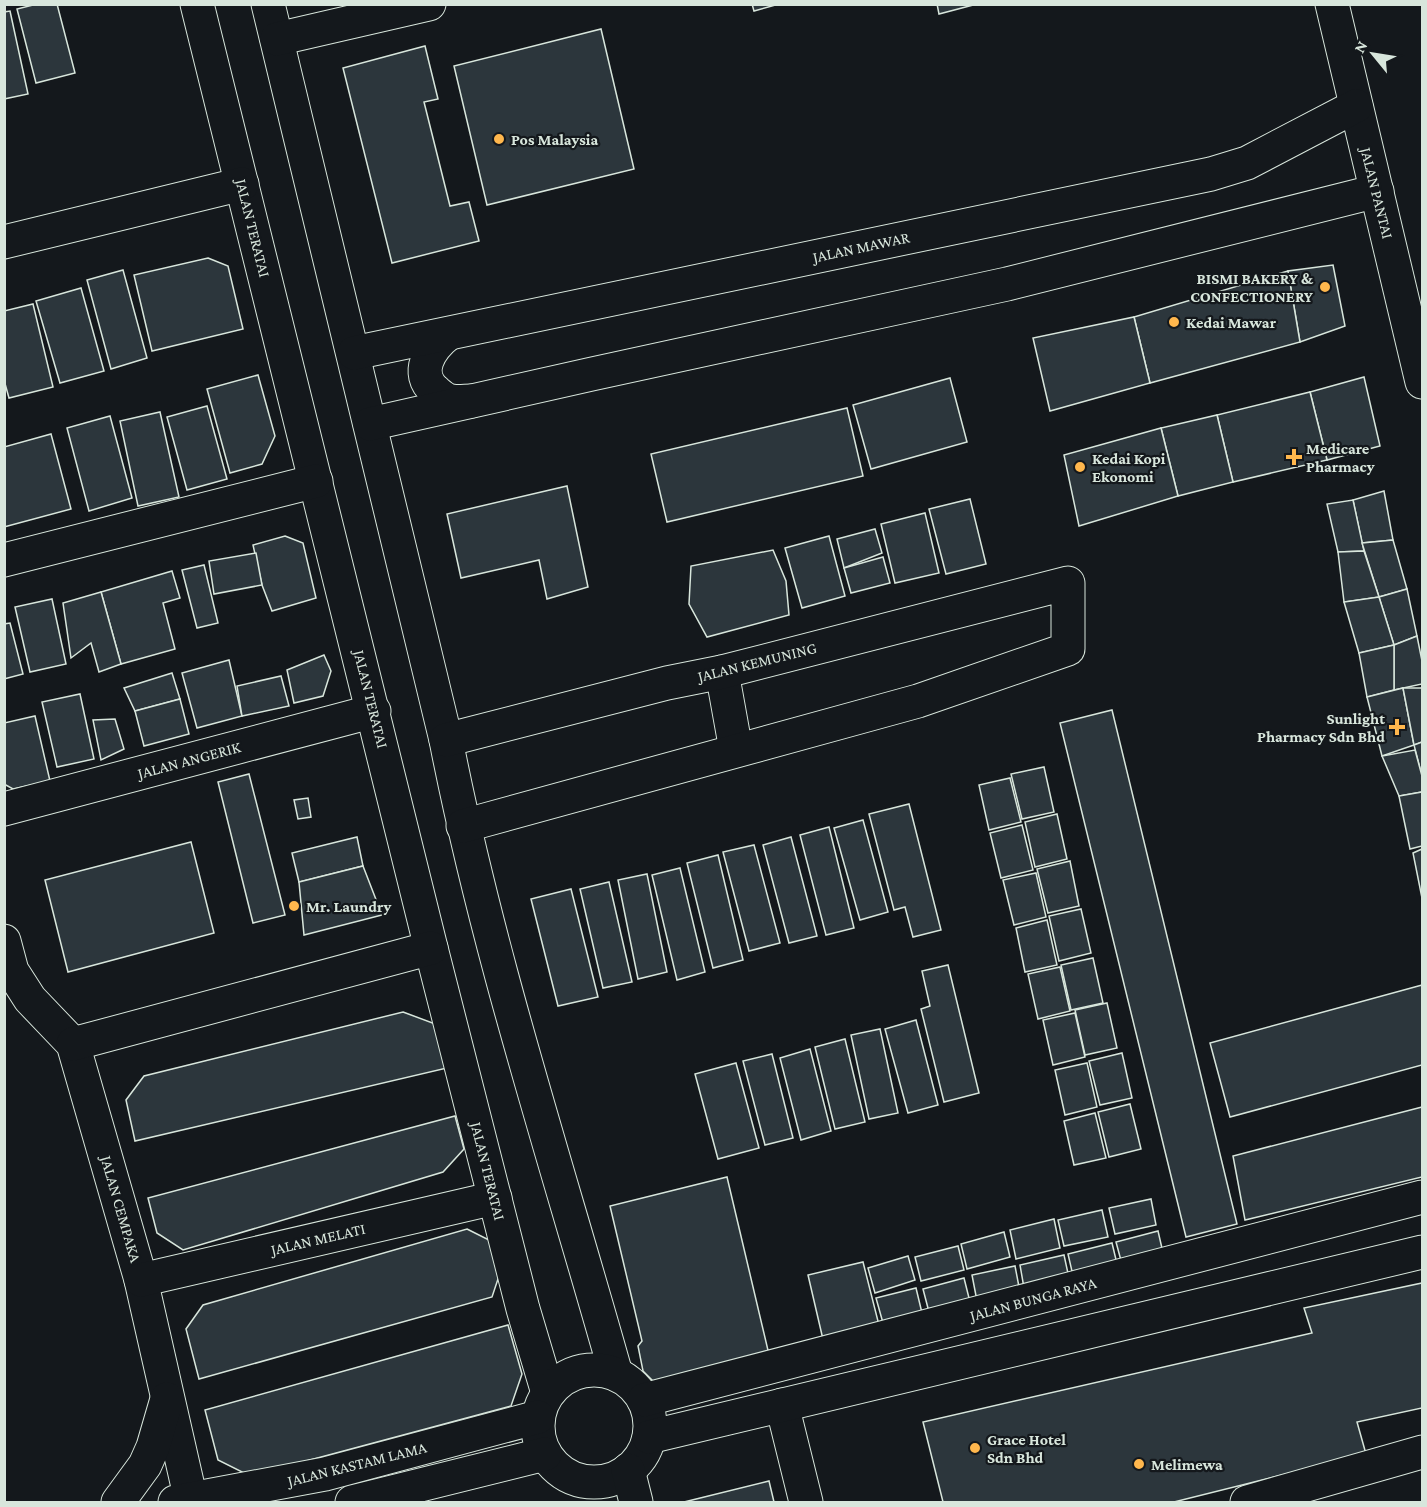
<svg xmlns="http://www.w3.org/2000/svg" width="1427" height="1507" viewBox="0 0 1427 1507" font-family="'Crimson Pro',serif">
<style>
.building{fill:#2c363c;stroke:#d8e6dc;stroke-width:1.5}
.lines{fill:none;stroke-linecap:round;stroke-linejoin:round}
.minor-casing{stroke:#d8e6dc;stroke-width:35}
.minor{stroke:#14181c;stroke-width:33}
.poi-dot{fill:#ffb74d;stroke:#14181c;stroke-width:2}
.labels{text-anchor:middle;dominant-baseline:central;stroke-width:4.5;stroke-linejoin:round;paint-order:stroke}
.poi-label{font-size:16px;font-weight:bold;fill:#d8e6dc;stroke:#14181c;text-anchor:start}
.street-label{font-size:16px;fill:#d8e6dc;stroke:#14181c}
</style>
<rect width="100%" height="100%" fill="#14181c"/>
<g class="building">
<path d="M37,4H57L75,73L36,83L17,9Z"/>
<path d="M752,4H779L754,11Z"/>
<path d="M937,4H977L939,14Z"/>
<path d="M10,11L28,94L4,99V12Z"/>
<path d="M601,29L634,169L487,205L454,66Z"/>
<path d="M425,46L438,99L424,102L450,206L469,202L479,241L392,263L343,68Z"/>
<path d="M208,258L228,266L243,329L152,351L134,275Z"/>
<path d="M1333,265L1345,326L1300,342L1288,271Z"/>
<path d="M123,270L147,358L111,369L87,280Z"/>
<path d="M1288,271L1300,342L1150,383L1134,317Z"/>
<path d="M81,288L104,371L60,383L36,301Z"/>
<path d="M33,304L53,387L9,398L4,380V311Z"/>
<path d="M1134,317L1150,383L1050,411L1033,338Z"/>
<path d="M258,375L275,436L262,464L230,473L207,389Z"/>
<path d="M1364,377L1380,446L1327,460L1310,392Z"/>
<path d="M950,378L967,442L871,469L853,405Z"/>
<path d="M1310,392L1327,460L1233,482L1217,415Z"/>
<path d="M207,406L227,479L187,490L167,417Z"/>
<path d="M847,408L863,476L667,522L651,454Z"/>
<path d="M160,412L179,497L138,506L120,421Z"/>
<path d="M1217,415L1233,482L1178,496L1161,428Z"/>
<path d="M110,416L132,498L89,511L67,428Z"/>
<path d="M1161,428L1178,496L1079,526L1064,455Z"/>
<path d="M51,434L71,509L4,527V447Z"/>
<path d="M567,486L588,587L547,599L539,560L461,578L447,514Z"/>
<path d="M1384,491L1393,540L1362,543L1353,500Z"/>
<path d="M970,499L986,564L946,574L929,509Z"/>
<path d="M1353,500L1364,551L1338,552L1327,504Z"/>
<path d="M925,513L939,573L895,583L881,524Z"/>
<path d="M875,529L882,553L844,568L837,539Z"/>
<path d="M285,536L303,543L316,598L272,611L262,585L253,545Z"/>
<path d="M829,536L845,596L802,608L785,548Z"/>
<path d="M1393,540L1407,589L1379,597L1362,543Z"/>
<path d="M773,550L786,581L789,615L707,637L689,604L691,566Z"/>
<path d="M1364,551L1379,597L1344,602L1338,552Z"/>
<path d="M256,553L262,585L214,594L209,561Z"/>
<path d="M883,557L890,583L851,593L844,568Z"/>
<path d="M204,565L218,623L197,628L182,570Z"/>
<path d="M172,571L180,598L163,603L175,649L121,664L101,592Z"/>
<path d="M1407,589L1417,636L1394,645L1379,597Z"/>
<path d="M101,592L121,664L99,672L91,643L71,658L63,603Z"/>
<path d="M1379,597L1394,645L1359,653L1344,602Z"/>
<path d="M52,599L66,664L30,672L15,607Z"/>
<path d="M10,623L23,674L4,679V624Z"/>
<path d="M1417,636L1422,661V684L1394,690V645Z"/>
<path d="M1394,645V690L1367,697L1359,653Z"/>
<path d="M324,655L331,671L323,696L294,703L287,670Z"/>
<path d="M229,660L242,716L197,728L182,673Z"/>
<path d="M172,673L180,699L135,711L124,688Z"/>
<path d="M281,676L289,706L242,716L237,686Z"/>
<path d="M1403,688L1414,745L1382,756L1367,697Z"/>
<path d="M1403,688H1422V742L1414,745Z"/>
<path d="M80,694L94,759L57,767L42,702Z"/>
<path d="M180,699L189,734L144,746L135,711Z"/>
<path d="M1112,710L1237,1224L1186,1237L1060,723Z"/>
<path d="M35,716L50,781L13,789L4,784V723Z"/>
<path d="M115,719L124,749L101,760L93,720Z"/>
<path d="M1422,742V776L1414,745Z"/>
<path d="M1415,750L1422,776V792L1399,796L1382,756Z"/>
<path d="M1044,767L1054,812L1022,819L1011,774Z"/>
<path d="M249,774L285,915L253,923L218,782Z"/>
<path d="M1010,778L1021,822L989,830L979,785Z"/>
<path d="M1422,792V846L1410,849L1399,796Z"/>
<path d="M308,798L311,817L298,819L294,800Z"/>
<path d="M909,804L941,930L913,937L905,907L894,910L869,814Z"/>
<path d="M1057,814L1067,859L1035,867L1025,822Z"/>
<path d="M863,820L888,912L860,920L834,828Z"/>
<path d="M1022,825L1033,870L1001,878L990,833Z"/>
<path d="M829,827L854,928L826,935L800,835Z"/>
<path d="M357,837L363,866L299,882L292,853Z"/>
<path d="M791,837L817,936L789,943L763,845Z"/>
<path d="M191,842L214,933L68,972L45,880Z"/>
<path d="M754,845L780,943L749,951L723,852Z"/>
<path d="M1422,849V898L1413,853Z"/>
<path d="M718,855L743,960L713,968L687,863Z"/>
<path d="M1070,861L1079,906L1048,913L1037,869Z"/>
<path d="M363,866L382,915L304,935L299,882Z"/>
<path d="M680,868L705,972L677,980L652,875Z"/>
<path d="M1036,873L1046,917L1014,925L1003,880Z"/>
<path d="M647,874L667,972L638,979L618,880Z"/>
<path d="M609,882L632,982L603,988L580,889Z"/>
<path d="M571,889L598,997L558,1006L531,899Z"/>
<path d="M1081,909L1091,953L1059,961L1049,916Z"/>
<path d="M1047,920L1057,965L1025,972L1016,928Z"/>
<path d="M1093,958L1103,1003L1071,1010L1061,965Z"/>
<path d="M948,965L979,1093L944,1102L921,1009L930,1006L922,971Z"/>
<path d="M1060,967L1070,1011L1038,1019L1028,974Z"/>
<path d="M1422,985V1065L1230,1117L1210,1043Z"/>
<path d="M1107,1003L1117,1048L1085,1055L1075,1010Z"/>
<path d="M403,1012L438,1025L447,1068L135,1141L126,1100L144,1076Z"/>
<path d="M1075,1013L1085,1057L1053,1065L1043,1020Z"/>
<path d="M916,1020L938,1105L908,1113L885,1029Z"/>
<path d="M880,1029L898,1113L869,1119L851,1035Z"/>
<path d="M845,1039L865,1122L835,1129L815,1047Z"/>
<path d="M810,1049L831,1131L801,1140L780,1058Z"/>
<path d="M1122,1053L1132,1098L1100,1105L1089,1061Z"/>
<path d="M772,1054L793,1138L765,1145L743,1061Z"/>
<path d="M736,1063L759,1148L718,1159L695,1074Z"/>
<path d="M1087,1063L1097,1107L1065,1115L1055,1070Z"/>
<path d="M1130,1104L1141,1149L1109,1157L1098,1112Z"/>
<path d="M1422,1107V1177L1245,1220L1233,1156Z"/>
<path d="M1095,1113L1106,1158L1074,1165L1064,1121Z"/>
<path d="M455,1116L464,1149L443,1172L183,1250L157,1233L148,1198Z"/>
<path d="M727,1177L771,1363L662,1390L643,1371L638,1346L642,1341L610,1206Z"/>
<path d="M1151,1199L1156,1225L1115,1234L1109,1208Z"/>
<path d="M1102,1210L1108,1237L1064,1246L1058,1220Z"/>
<path d="M1054,1219L1060,1248L1016,1259L1010,1230Z"/>
<path d="M467,1229L491,1241L500,1273L492,1297L199,1379L186,1329L203,1305Z"/>
<path d="M1158,1231L1164,1257L1123,1268L1116,1242Z"/>
<path d="M1004,1232L1010,1257L967,1269L961,1244Z"/>
<path d="M1112,1243L1118,1268L1074,1280L1068,1254Z"/>
<path d="M958,1246L964,1270L921,1281L915,1257Z"/>
<path d="M1064,1255L1069,1278L1024,1288L1020,1265Z"/>
<path d="M908,1256L915,1280L875,1293L868,1268Z"/>
<path d="M863,1262L881,1333L825,1348L808,1275Z"/>
<path d="M1015,1266L1020,1292L977,1301L972,1275Z"/>
<path d="M964,1278L970,1302L929,1312L923,1289Z"/>
<path d="M1422,1283V1408L1357,1422L1366,1454L1174,1502H943L923,1422L1312,1333L1304,1308Z"/>
<path d="M916,1288L922,1313L883,1323L876,1298Z"/>
<path d="M508,1325L522,1374L511,1406L250,1476L218,1460L205,1410Z"/>
<path d="M769,1481L774,1502H684Z"/>
</g>
<g class="lines">
<defs>
<g id="minor">
<path d="M197,4L431,948L523,1309L548,1393"/>
<path d="M268,4L446,740C488,955 557,1164 616,1374"/>
<path d="M1332,4L1422,382"/>
<path d="M277,39L429,4"/>
<path d="M4,242L242,184"/>
<path d="M448,334C430,348 414,373 435,391C440,395 445,400 452,401C458,402 465,401 471,401"/>
<path d="M354,353L1211,174L1247,163L1356,106"/>
<path d="M370,424L592,374L1007,284L1377,191"/>
<path d="M4,560L316,481"/>
<path d="M722,672L736,750"/>
<path d="M446,740L667,683L722,672L1068,583V649L918,701L463,826"/>
<path d="M4,809L374,711"/>
<path d="M4,941L12,971L30,999L73,1044L141,1280L191,1500"/>
<path d="M73,1044L431,948"/>
<path d="M141,1280L495,1198"/>
<circle cx="594" cy="1426" r="56"/>
<path d="M644,1400L1422,1197"/>
<path d="M782,1405L806,1502"/>
<path d="M649,1437L1422,1252"/>
<path d="M628,1470L636,1502"/>
<path d="M118,1502L145,1465L153,1447L167,1399"/>
<path d="M175,1502L325,1474L538,1417"/>
<path d="M352,1502L545,1454"/>
<path d="M1247,1502L1422,1452"/>
</g>
</defs>
<use href="#minor" class="minor-casing"/>
<use href="#minor" class="minor"/>
</g>
<g class="poi-dot">
<circle cx="499" cy="139" r="6"/>
<circle cx="1325" cy="287" r="6"/>
<circle cx="1174" cy="322" r="6"/>
<path d="M1291 448h6v6h6v6h-6v6h-6v-6h-6v-6h6z"/>
<circle cx="1080" cy="467" r="6"/>
<path d="M1394 718h6v6h6v6h-6v6h-6v-6h-6v-6h6z"/>
<circle cx="294" cy="906" r="6"/>
<circle cx="975" cy="1448" r="6"/>
<circle cx="1139" cy="1464" r="6"/>
</g>
<g class="labels">
<g class="poi-label">
<text x="511" y="139">Pos Malaysia</text>
<text x="1313" y="278" text-anchor="end">BISMI BAKERY &amp;<tspan x="1313" dy="18">CONFECTIONERY</tspan></text>
<text x="1186" y="322">Kedai Mawar</text>
<text x="1306" y="448">Medicare<tspan x="1306" dy="18">Pharmacy</tspan></text>
<text x="1092" y="458">Kedai Kopi<tspan x="1092" dy="18">Ekonomi</tspan></text>
<text x="1385" y="718" text-anchor="end">Sunlight<tspan x="1385" dy="18">Pharmacy Sdn Bhd</tspan></text>
<text x="306" y="906">Mr. Laundry</text>
<text x="987" y="1439">Grace Hotel<tspan x="987" dy="18">Sdn Bhd</tspan></text>
<text x="1151" y="1464">Melimewa</text>
</g>
<g class="street-label">
<text transform="translate(1377 193) rotate(76)">JALAN PANTAI</text>
<text transform="translate(253 228) rotate(76)">JALAN TERATAI</text>
<text transform="translate(861 247) rotate(-12)">JALAN MAWAR</text>
<text transform="translate(757 662) rotate(-14)">JALAN KEMUNING</text>
<text transform="translate(371 699) rotate(76)">JALAN TERATAI</text>
<text transform="translate(189 760) rotate(-15)">JALAN ANGERIK</text>
<text transform="translate(488 1171) rotate(76)">JALAN TERATAI</text>
<text transform="translate(121 1209) rotate(74)">JALAN CEMPAKA</text>
<text transform="translate(318 1239) rotate(-13)">JALAN MELATI</text>
<text transform="translate(1033 1299) rotate(-15)">JALAN BUNGA RAYA</text>
<text transform="translate(357 1464) rotate(-14)">JALAN KASTAM LAMA</text>
</g>
</g>
<rect width="1427" height="1507" fill="none" stroke="#d8e6dc" stroke-width="12"/>
<g transform="translate(1373 54) rotate(300)" stroke="#14181c" stroke-width="4.5" paint-order="stroke">
<path d="M0-4.5L10 22L0 15L-10 22Z" fill="#d8e6dc"/>
<text y="-9" font-size="16" font-weight="bold" text-anchor="middle" fill="#d8e6dc">N</text>
</g>
</svg>
